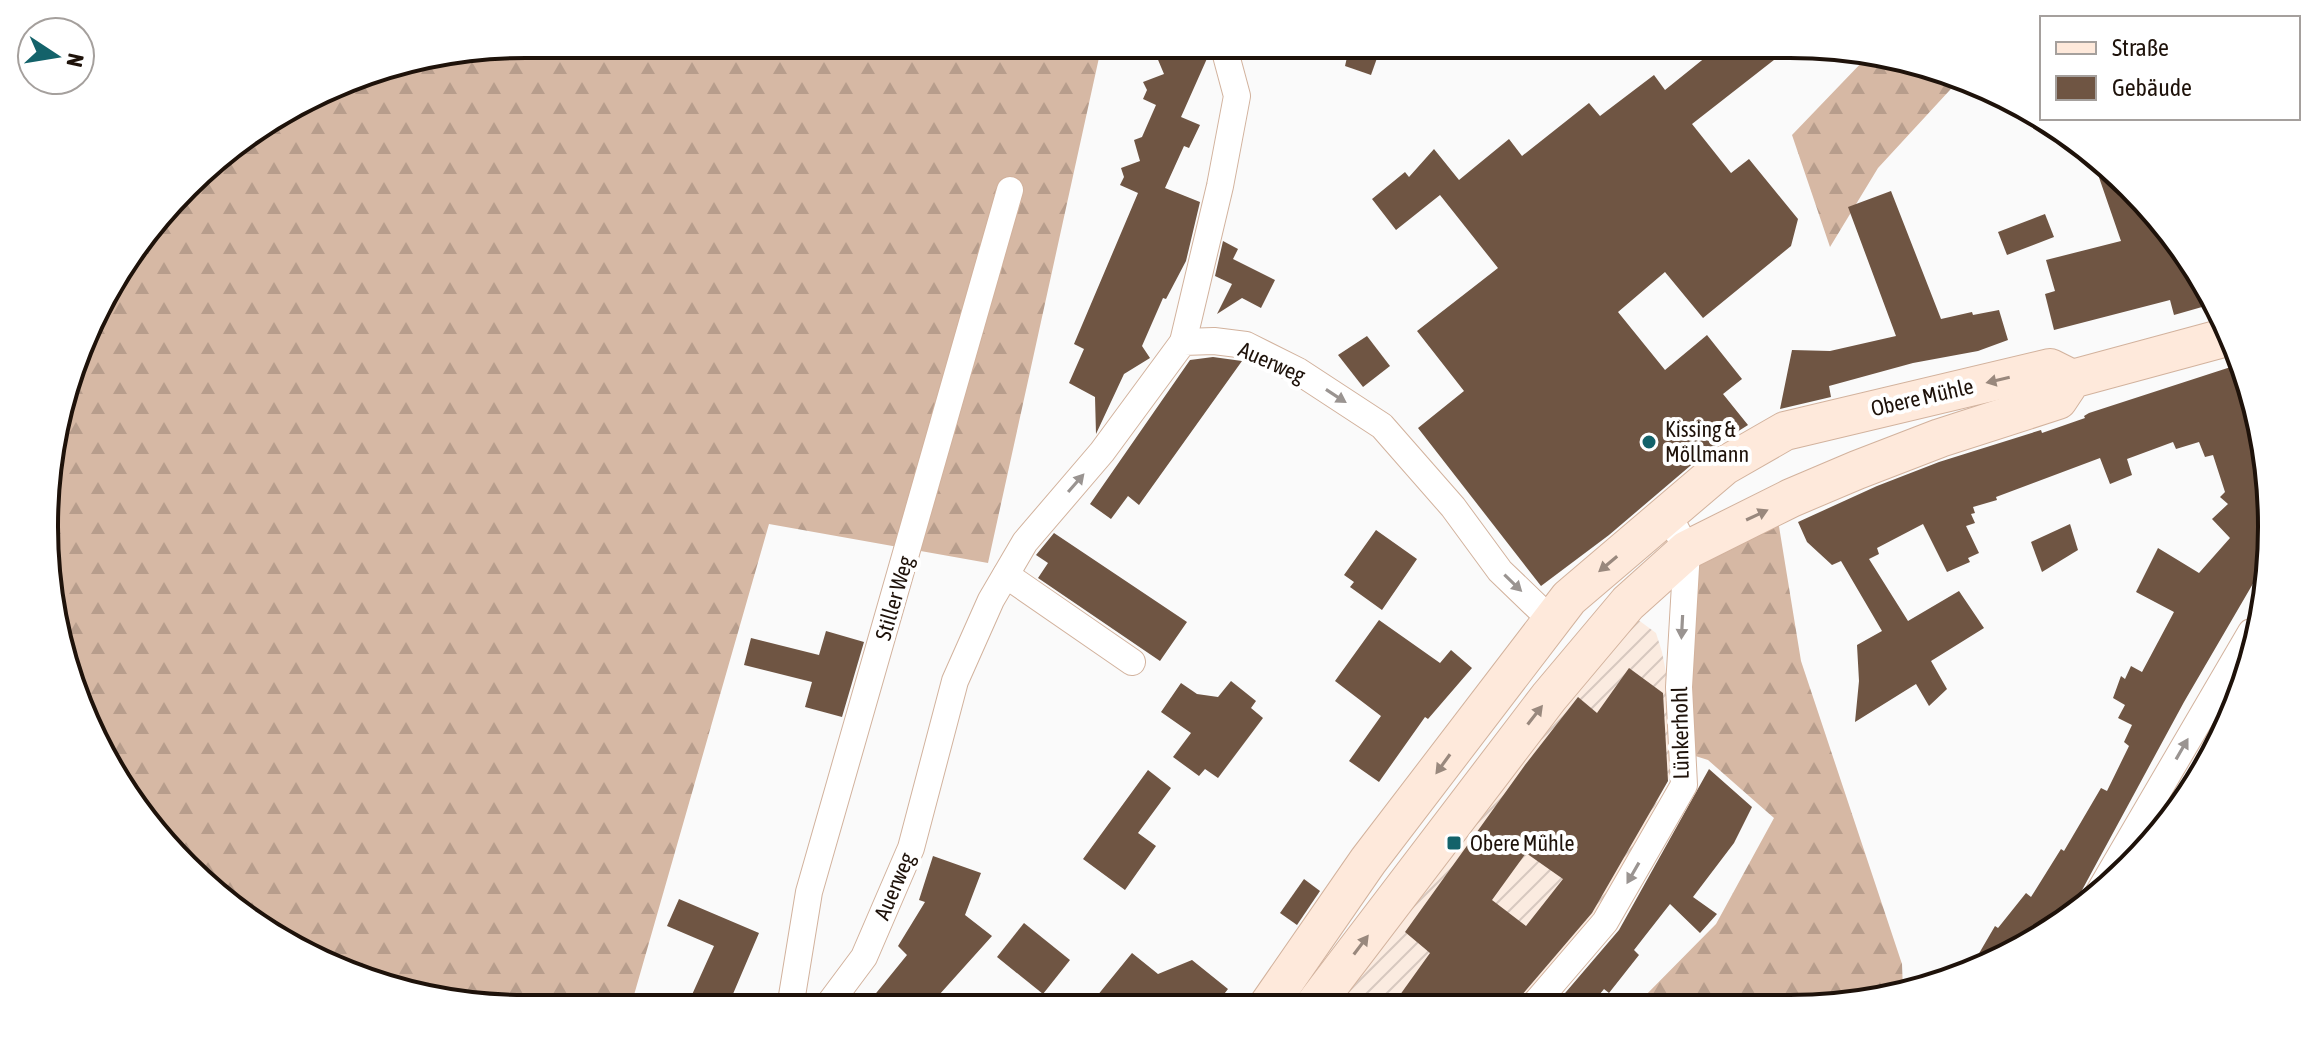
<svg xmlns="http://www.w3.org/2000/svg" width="2316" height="1053" viewBox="0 0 2316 1053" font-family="'Asap Condensed',sans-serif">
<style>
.industrial{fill:url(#industrial-furrows)}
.forest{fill:url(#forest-firs)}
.building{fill:#6f5543;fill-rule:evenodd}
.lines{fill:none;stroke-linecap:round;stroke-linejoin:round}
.minor-casing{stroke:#d2b29d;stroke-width:28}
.secondary-casing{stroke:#d2b29d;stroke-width:40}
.minor{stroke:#fff;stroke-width:26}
.secondary{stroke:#fee9db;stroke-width:38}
.oneway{fill:#99887d}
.oneway2{fill:#9a9491}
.poi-dot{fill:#13626a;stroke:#fff;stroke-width:3}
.labels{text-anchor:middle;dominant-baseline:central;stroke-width:8;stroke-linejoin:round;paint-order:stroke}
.street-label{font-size:22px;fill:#1e120a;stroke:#fff}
.poi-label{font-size:22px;fill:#1e120a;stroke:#fff;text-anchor:start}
.rim{fill:none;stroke:#1e120a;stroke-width:4}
</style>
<defs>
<pattern id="industrial-furrows" width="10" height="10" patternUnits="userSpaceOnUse" patternTransform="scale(2)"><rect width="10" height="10" fill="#fbebe0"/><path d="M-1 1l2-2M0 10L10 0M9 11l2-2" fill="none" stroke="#d7c8bf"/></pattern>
<pattern id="forest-firs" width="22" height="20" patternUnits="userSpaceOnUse" patternTransform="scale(2)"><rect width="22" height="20" fill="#d6b8a4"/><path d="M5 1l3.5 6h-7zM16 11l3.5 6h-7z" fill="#b79d8c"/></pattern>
</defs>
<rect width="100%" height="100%" fill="#fafafa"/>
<path class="industrial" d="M1637,619L1656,633L1662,652L1671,698V774L1615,886L1522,1006H1326L1416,890Z"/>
<g class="forest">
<path d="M527,44H1102L988,563L769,524L630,1009H526L342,972L209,890L108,767L48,590L53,433L109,285L209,163L371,70Z"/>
<path d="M1865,59L1961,78L1878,168L1830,247L1792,135Z"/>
<path d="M1777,514L1801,661L1902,964L1903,991L1853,1005H1636L1716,924L1774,818L1708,760L1689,754L1690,560Z"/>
</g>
<g class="building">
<path d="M1167,44L1187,51L1190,44H1207L1209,54L1181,117L1200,125L1189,148L1184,146L1165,188L1200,202L1186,261L1166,299L1163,298L1142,346L1150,358L1124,374L1096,434L1095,397L1069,383L1084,349L1074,344L1138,193L1120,185L1124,177L1121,168L1140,161L1134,140L1142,137L1156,105L1143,99L1147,90L1143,82L1164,74L1156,55L1164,51Z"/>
<path d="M1350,44H1382L1371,75L1345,66Z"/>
<path d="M1722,44L1793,45L1692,124L1731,173L1749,159L1798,219L1791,246L1703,318L1665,272L1618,312L1665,370L1707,335L1742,379L1723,394L1748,425L1710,449L1609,535L1541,586L1418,428L1464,391L1417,331L1498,268L1440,195L1396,230L1372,199L1405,172L1409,177L1434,149L1459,180L1509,139L1522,156L1589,103L1600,116L1654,75L1665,90Z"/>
<path d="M2093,160L2130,185L2197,284L2202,307L2174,315L2170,300L2054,330L2045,294L2055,291L2046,260L2121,241Z"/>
<path d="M1891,191L1941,319L1972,312L1973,315L1999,310L2008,340L1978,351L1913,363L1829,386L1831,397L1780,409L1792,350L1830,351L1896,336L1848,207Z"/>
<path d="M2045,214L2054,237L2007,255L1998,232Z"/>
<path d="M1223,241L1238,249L1233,259L1275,280L1261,308L1242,298L1217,314L1232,284L1215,276Z"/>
<path d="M1367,336L1390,366L1363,387L1338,355Z"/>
<path d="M1213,357L1242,361L1139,505L1128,496L1111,519L1090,504L1190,360Z"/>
<path d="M2240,364L2272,526L2265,563L2184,702L2081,892L2061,922L1967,974L1995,926L1998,928L2026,893L2031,897L2061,849L2064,851L2101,788L2107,791L2129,746L2124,742L2132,725L2118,718L2125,705L2113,698L2121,676L2125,679L2131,666L2142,672L2174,612L2136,592L2158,548L2199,573L2230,538L2212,519L2228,504L2220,497L2225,492L2213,455L2205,457L2199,442L2176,449L2173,442L2127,459L2132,475L2110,484L2100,458L1996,497L1997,500L1973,507L1975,513L1971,514L1975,523L1966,526L1979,553L1968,558L1970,562L1947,572L1923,524L1877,548L1879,554L1869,559L1908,621L1959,591L1984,628L1931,661L1947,689L1929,706L1916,684L1855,722L1859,681L1857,645L1882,631L1841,561L1832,565L1807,542L1798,522L1877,486L1939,462L2041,430L2042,433L2085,418L2084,416L2089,413Z"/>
<path d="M2070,524L2078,550L2042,572L2031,542Z"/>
<path d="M1376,530L1417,559L1382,610L1350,587L1354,582L1344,575Z"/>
<path d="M1054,533L1187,622L1160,661L1038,578L1048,563L1036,555Z"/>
<path d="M1379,620L1440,663L1451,650L1472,668L1428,719L1425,717L1379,782L1349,761L1381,716L1335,681Z"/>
<path d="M826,631L864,642L842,717L805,707L812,682L744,665L751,638L819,655Z"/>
<path d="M1629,668L1663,693L1668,781L1592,913L1521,996L1517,1006H1494L1481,995L1473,1006H1392L1430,953L1405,932L1525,765L1578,697L1597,713ZM1526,853L1563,879L1526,926L1492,900Z"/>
<path d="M1231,681L1256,701L1251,708L1263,718L1218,778L1205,769L1199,776L1173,757L1191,733L1161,712L1181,683L1197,694L1218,697Z"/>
<path d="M1709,769L1752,807L1734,843L1693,897L1717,914L1700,933L1670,904L1634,950L1639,955L1609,993L1604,989L1590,1006H1554L1619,930Z"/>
<path d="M1148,770L1171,788L1138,833L1156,846L1125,890L1083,859Z"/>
<path d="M933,856L981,873L965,915L992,936L939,995L953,1008H864L907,955L898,946L925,902L919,900Z"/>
<path d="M1304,879L1320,891L1297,925L1280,913Z"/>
<path d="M679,899L759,933L727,1008H686L714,946L667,926Z"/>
<path d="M1024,923L1070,960L1043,994L997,957Z"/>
<path d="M1132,953L1158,974L1192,960L1228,989L1214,1007H1088Z"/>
</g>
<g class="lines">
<defs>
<g id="minor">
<path d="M1183,342L1220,186L1237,96L1223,44"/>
<path d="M1006,575L1132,662"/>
<path d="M2096,897L2251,632"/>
<path d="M1533,1006L1605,922L1684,785L1679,687L1687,550L1668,514"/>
<path d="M790,1008L809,892L1010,190"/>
<path d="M826,1008L864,957L911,848L955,681L991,600L1025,542L1102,452L1183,342L1214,341L1246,345L1298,371L1382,426L1453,507L1500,571L1552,621"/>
</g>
<g id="secondary">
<path d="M1267,1007L1368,861L1569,598L1724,466L1785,431L2050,368L2072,379"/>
<path d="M1313,1007L1549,697L1628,603L1687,550L1791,498L1857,470L1940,438L2058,400L2072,379L2231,336"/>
</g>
</defs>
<use href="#minor" class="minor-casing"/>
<use href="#secondary" class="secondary-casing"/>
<use href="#minor" class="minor"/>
<use href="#secondary" class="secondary"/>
</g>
<defs><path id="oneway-solid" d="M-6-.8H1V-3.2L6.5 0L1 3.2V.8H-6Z" transform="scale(2)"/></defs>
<g class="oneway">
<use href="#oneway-solid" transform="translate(1998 380) rotate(167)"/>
<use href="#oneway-solid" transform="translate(1757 515) rotate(-25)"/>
<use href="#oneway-solid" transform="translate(1608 564) rotate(140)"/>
<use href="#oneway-solid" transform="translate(1535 715) rotate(-52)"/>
<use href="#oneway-solid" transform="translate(1443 764) rotate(126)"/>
<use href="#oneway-solid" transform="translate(1361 945) rotate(-53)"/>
</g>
<g class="oneway2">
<use href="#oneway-solid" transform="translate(1336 396) rotate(33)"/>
<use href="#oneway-solid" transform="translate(1076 483) rotate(-49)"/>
<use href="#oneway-solid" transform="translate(1513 583) rotate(44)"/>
<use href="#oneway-solid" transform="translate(1682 627) rotate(93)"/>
<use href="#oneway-solid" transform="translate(2182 749) rotate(-60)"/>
<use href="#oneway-solid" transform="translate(1633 873) rotate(120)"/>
</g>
<g class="poi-dot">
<circle cx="1649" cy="442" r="8"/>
<rect x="1446" y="835" width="16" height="16" rx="4"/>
</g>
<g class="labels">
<g class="street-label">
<text transform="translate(1272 362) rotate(24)">Auerweg</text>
<text transform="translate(1922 397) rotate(-13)">Obere Mühle</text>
<text transform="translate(894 598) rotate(-74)">Stiller Weg</text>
<text transform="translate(1680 733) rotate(-91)">Lünkerhohl</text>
<text transform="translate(894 886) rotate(-67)">Auerweg</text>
</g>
<g class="poi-label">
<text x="1665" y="429">Kissing &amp;<tspan x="1665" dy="25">Möllmann</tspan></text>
<text x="1470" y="843">Obere Mühle</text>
</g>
</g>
<path d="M0 0H2316V1053H0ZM526 58H1790A468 468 0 0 1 2258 526V527A468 468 0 0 1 1790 995H526A468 468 0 0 1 58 527V526A468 468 0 0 1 526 58Z" fill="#fff" fill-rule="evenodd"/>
<path class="rim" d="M526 58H1790A468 468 0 0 1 2258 526V527A468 468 0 0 1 1790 995H526A468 468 0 0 1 58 527V526A468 468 0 0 1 526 58Z"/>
<rect x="2040" y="16" width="260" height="104" fill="#ffffff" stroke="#a5a09d" stroke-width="2"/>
<rect x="2056" y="42" width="40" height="12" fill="#fee9db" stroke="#a5a09d" stroke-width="2"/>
<text x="2112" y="56" font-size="24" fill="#1e120a">Straße</text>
<rect x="2056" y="76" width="40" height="24" fill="#6f5543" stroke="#a5a09d" stroke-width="2"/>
<text x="2112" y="96" font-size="24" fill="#1e120a">Gebäude</text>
<g transform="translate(56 56) rotate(102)"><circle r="38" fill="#ffffff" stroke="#a5a09d" stroke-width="2"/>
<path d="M0-6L14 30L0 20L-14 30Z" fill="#13626a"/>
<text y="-12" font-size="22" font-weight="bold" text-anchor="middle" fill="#1e120a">N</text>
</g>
</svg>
